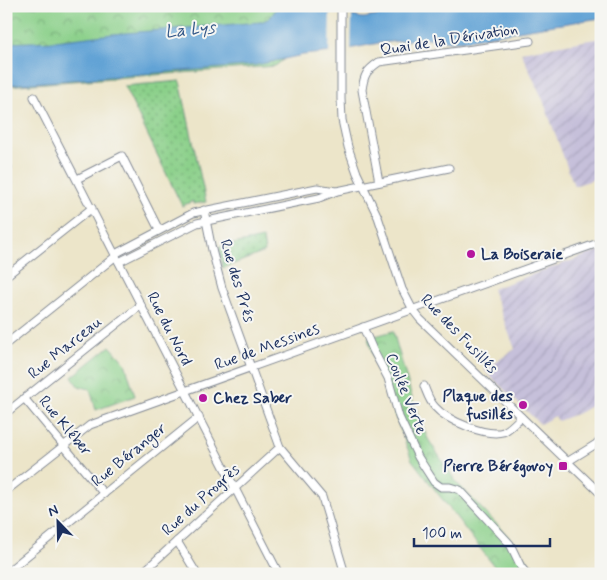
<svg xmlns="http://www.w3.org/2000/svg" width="607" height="580" viewBox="0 0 607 580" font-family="Mynerve,sans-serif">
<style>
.industrial{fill:url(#industrial-furrows)}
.grass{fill:url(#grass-dots);stroke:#538074}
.park{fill:url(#park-crowns);stroke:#538074}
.water{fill:#62a3d5;stroke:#3e699a}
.pier{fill:#ece5c9}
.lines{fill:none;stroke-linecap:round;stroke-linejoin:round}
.street-casing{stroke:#848a94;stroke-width:9}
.street{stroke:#fff;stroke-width:7}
.poi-dot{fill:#b5179e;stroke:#f6f6f2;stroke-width:2}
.labels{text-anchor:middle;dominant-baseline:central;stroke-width:4;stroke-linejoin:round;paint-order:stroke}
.street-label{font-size:16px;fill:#1b2f5e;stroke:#f6f6f2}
.poi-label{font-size:16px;font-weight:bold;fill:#1b2f5e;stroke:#f6f6f2;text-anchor:start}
.water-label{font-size:18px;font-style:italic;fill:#345888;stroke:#f6f6f2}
</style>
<defs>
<pattern id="industrial-furrows" width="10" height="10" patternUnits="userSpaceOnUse" patternTransform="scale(1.25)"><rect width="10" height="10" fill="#c6c0da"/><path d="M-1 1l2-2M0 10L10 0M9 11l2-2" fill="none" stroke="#aaa5be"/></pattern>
<pattern id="grass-dots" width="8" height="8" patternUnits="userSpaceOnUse" patternTransform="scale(1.25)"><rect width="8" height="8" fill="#8bd08a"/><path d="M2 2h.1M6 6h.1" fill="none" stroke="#71a974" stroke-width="1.8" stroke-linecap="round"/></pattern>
<pattern id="park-crowns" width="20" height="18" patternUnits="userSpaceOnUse" patternTransform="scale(1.25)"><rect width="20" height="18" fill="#8bd08a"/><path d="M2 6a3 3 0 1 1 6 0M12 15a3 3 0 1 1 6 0" fill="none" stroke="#71a974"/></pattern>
</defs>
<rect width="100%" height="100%" fill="#f6f6f2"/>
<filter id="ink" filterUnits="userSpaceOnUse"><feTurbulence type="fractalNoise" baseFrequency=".02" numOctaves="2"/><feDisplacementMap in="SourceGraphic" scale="10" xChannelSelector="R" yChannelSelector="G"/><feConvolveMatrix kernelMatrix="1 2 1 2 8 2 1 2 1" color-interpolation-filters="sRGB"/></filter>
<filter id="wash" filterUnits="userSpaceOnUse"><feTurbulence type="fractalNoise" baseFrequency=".0096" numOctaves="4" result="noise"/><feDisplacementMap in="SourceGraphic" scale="20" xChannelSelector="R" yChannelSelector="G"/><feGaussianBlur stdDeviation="1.12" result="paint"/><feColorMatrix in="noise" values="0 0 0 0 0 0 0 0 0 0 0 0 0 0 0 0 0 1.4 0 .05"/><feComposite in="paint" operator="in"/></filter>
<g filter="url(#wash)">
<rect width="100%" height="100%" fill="#ece5c9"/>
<g class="industrial">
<path d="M601,38V177L574,186L543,100L521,52Z"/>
<path d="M601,250V400L581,412L558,421L555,416L540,424L484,370L515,349L492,289Z"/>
</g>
<g class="grass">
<path d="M180,81L206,202L193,204V201L182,206L124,86Z"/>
<path d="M263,238L265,252L223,268L219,247Z"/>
</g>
<g class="park">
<path d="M6,6H325L295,51L275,66L6,86Z"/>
<path d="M393,331L415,408L428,439L456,482L508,536L537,574H502L497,570L412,460L374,359L368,338Z"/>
<path d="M110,346L125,363L135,396L96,410L90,389L78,386L72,377Z"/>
</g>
<path class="water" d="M278,6H336L352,16L363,18L438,6H601V18L535,28L462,41H449L429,38L379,43L333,52L303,55L256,65L6,85V43L55,41L113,34L261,22L270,18Z"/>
<path class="pier" d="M330,6H340L352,13L351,52L329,55Z"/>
</g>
<g filter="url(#ink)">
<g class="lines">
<defs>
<g id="street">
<path d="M341,6V99L342,120L348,147L357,173L378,217L402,289L413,310L420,319L601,494"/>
<path d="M34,97L279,574"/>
<path d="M6,155L8,168L6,177"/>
<path d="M77,179L122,156L159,230"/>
<path d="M379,182L362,90C364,75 366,71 379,62L530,41"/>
<path d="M204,210L212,250L222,288L280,447L322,497L345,574"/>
<path d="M115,254L193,213L317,188L336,191"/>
<path d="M119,262L197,223L319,198L337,191L449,168"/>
<path d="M6,276L92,208"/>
<path d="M363,327L373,350L388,378L399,417L418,457L434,482L441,487H450L460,490L510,544L521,567L527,574"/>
<path d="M6,344L116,256"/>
<path d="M424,386C427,393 429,401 435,407C446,420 486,437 503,432C510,429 516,422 521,417"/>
<path d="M24,398L104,494"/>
<path d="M6,413L141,305"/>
<path d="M567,462L601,441"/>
<path d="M6,491L90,425L601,242"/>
<path d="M177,541L197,574"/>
<path d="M7,572L199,417"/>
<path d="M141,574L280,447"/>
</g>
</defs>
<use href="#street" class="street-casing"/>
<use href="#street" class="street"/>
</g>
</g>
<g class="poi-dot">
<circle cx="471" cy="254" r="5"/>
<circle cx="203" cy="398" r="5"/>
<circle cx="523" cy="405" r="5"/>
<rect x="558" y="461" width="10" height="10" rx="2.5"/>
</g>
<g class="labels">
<g class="street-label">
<text transform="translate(449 40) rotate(-9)">Quai de la Dérivation</text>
<text transform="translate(237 281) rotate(73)">Rue des Prés</text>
<text transform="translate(169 329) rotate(63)">Rue du Nord</text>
<text transform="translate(459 334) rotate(46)">Rue des Fusillés</text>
<text transform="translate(267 347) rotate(-20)">Rue de Messines</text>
<text transform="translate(65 348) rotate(-39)">Rue Marceau</text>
<text transform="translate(406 394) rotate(68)">Coulée Verte</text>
<text transform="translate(65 426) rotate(50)">Rue Kléber</text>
<text transform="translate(129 455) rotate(-39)">Rue Béranger</text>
<text transform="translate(201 500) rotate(-42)">Rue du Progrès</text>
</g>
<g class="poi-label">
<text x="481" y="254">La Boiseraie</text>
<text x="513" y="396" text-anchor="end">Plaque des<tspan x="513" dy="18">fusillés</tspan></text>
<text x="213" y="398">Chez Saber</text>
<text x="553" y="466" text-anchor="end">Pierre Bérégovoy</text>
</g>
<g class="water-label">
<text transform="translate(190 30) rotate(-5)">La Lys</text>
</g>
</g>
<rect width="607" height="580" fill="none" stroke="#f6f6f2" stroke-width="25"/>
<g transform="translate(58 522) rotate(337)" stroke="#f6f6f2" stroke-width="4" paint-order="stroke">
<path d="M0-4L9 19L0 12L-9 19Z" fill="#1b2f5e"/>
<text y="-8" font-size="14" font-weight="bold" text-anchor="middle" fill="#1b2f5e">N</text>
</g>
<path d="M414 538v8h136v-8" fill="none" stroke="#1b2f5e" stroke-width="2.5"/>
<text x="422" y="538" font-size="15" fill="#1b2f5e" stroke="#f6f6f2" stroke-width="4" paint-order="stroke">100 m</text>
</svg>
